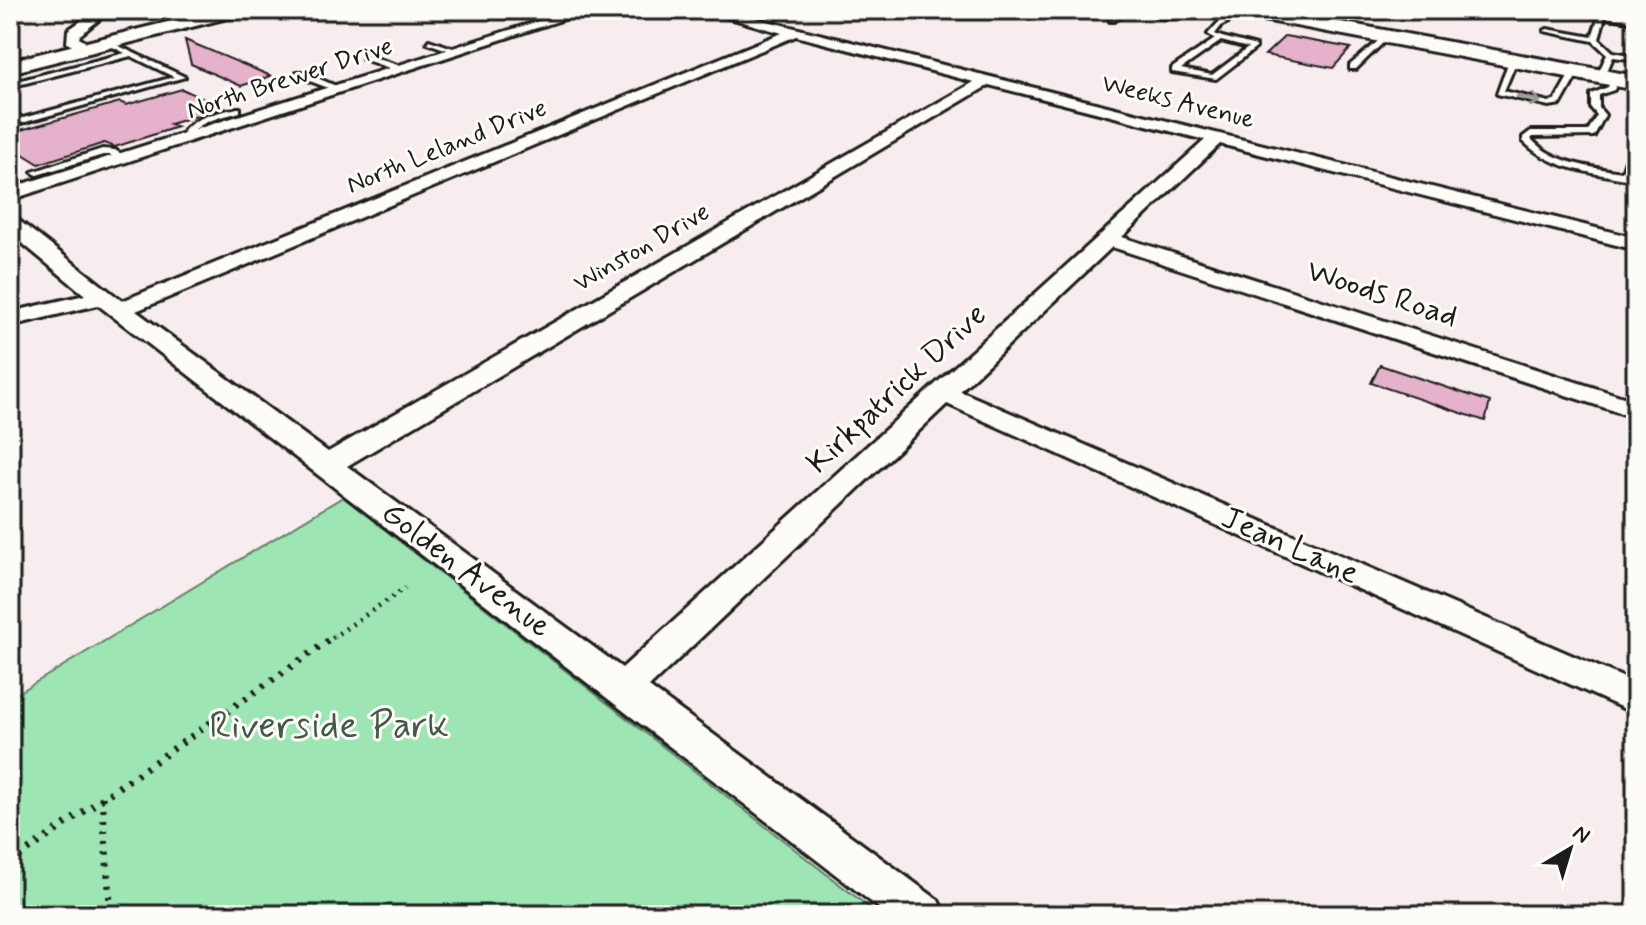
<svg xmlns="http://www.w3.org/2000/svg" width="1646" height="925" viewBox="0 0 1646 925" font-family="Mynerve,sans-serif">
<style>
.green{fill:#9de5b3;stroke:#5c8068;stroke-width:2}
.building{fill:#e6b1ca;stroke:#1c1c1c;stroke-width:2}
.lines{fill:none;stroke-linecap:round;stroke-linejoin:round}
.service-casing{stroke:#1c1c1c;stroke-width:6}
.minor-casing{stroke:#1c1c1c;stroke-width:6}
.secondary-casing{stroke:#1c1c1c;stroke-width:6}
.primary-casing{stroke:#1c1c1c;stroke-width:6}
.path-far1{stroke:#1c1c1c;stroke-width:5;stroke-dasharray:2 6;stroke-linecap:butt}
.path{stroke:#1c1c1c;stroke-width:7;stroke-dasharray:3 8;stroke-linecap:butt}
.service{fill:#fdfcf7;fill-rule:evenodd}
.minor{fill:#fdfcf7;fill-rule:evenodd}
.secondary{fill:#fdfcf7;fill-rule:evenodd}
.primary{fill:#fdfcf7;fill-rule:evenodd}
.oneway{stroke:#989794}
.labels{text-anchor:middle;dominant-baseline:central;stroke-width:6;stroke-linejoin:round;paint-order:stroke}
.far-street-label{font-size:26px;fill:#1c1c1c;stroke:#fdfcf7}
.street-label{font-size:32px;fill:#1c1c1c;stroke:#fdfcf7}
.near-park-label{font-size:38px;fill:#435849;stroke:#fdfcf7}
</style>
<rect width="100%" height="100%" fill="#f8edee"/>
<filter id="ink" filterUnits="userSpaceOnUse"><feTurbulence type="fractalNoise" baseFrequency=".0125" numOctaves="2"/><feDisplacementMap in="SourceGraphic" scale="16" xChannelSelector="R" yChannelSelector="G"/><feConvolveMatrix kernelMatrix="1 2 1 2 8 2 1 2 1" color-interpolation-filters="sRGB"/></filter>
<g filter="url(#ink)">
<path class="green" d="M343,497L879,915H10V698Z"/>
<g class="building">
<path d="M1285,36L1351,48L1333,68L1265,55Z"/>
<path d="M185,40L271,76L241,86L191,64Z"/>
<path d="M182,89L224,108L170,124L177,127L115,147L104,143L39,164L10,146V124L21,130L120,102L126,105Z"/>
<path d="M1380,365L1490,402L1485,421L1371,383Z"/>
</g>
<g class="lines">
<defs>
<g id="service">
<path d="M889,10H916L906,15Z"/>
<path d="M1124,10H1131L1114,21H1110V19Z"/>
<path d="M1153,10H1159L1160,14C1172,16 1180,10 1191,10C1180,19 1169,20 1155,16Z"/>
<path d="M1245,10L1251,11L1222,25L1215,34L1222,37L1256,46V48L1216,79L1172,72V68L1215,39L1208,34L1218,23ZM1221,41L1248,48L1212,75L1181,69Z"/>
<path d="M1300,10H1313L1321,13L1318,15Z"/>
<path d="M1603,11L1606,13L1599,39L1613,52L1636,56V60L1613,57L1605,76L1601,78L1597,76L1607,54L1593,41L1544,31L1547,29L1592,37L1600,13Z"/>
<path d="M1384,36L1389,37L1356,69H1350V65Z"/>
<path d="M106,40L185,77L22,123L10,117V112L23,118L174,77L131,56L10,87V83L125,53L104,43Z"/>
<path d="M429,40L459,50L461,51L457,53L427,43Z"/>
<path d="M366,55L404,67L405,69L398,71L363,59Z"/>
<path d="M1510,58L1517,60L1504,91L1549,102L1555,100L1572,70L1579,72L1561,104L1549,106L1497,94Z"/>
<path d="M297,72H303L343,89L336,91L297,76Z"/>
<path d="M1612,77L1619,79L1614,90L1599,95V108L1605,115L1594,136L1533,137L1531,139C1555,164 1590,167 1622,172L1632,142L1636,139V157L1631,174L1636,175V181C1597,173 1552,171 1523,141V137L1531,131H1588L1597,115L1591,108V94L1608,87Z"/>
<path d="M237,108H240V112C221,118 196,120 188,140L181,138C187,117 218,113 237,108Z"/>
<path d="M102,149L115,150L127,158L123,161L110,155H103L37,175L32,172Z"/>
</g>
<g id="minor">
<path d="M97,10H111L80,35L79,38L91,45V51H81L67,43L68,30Z"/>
<path d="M573,10H592L10,200V188Z"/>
<path d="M702,10H723L1636,238V250L1220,144L1122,237L1636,401V418L1112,247L960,391L1636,683V714L947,404L649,687L938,900L945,915H888L98,305L10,326V312L85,295L10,233V217L17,219L122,301L782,33ZM796,36L974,82L328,452L136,311ZM989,85L1205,140L622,668L347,466Z"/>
<path d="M1313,10H1327L1312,25H1302V19Z"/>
<path d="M1579,10L1636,14V22L1585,14Z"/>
</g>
<path id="secondary" d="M216,10H246L243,14L10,73V61Z"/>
<path id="primary" d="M1232,10H1275L1636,76V90L1242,16Z"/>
</defs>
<use href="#service" class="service-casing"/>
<use href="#minor" class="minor-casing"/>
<use href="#secondary" class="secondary-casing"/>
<use href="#primary" class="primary-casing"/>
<path class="path-far1" d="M332,638L405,588"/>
<g class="path">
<path d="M102,797L111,915"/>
<path d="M10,863L335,636"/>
</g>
<use href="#service" class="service"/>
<use href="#minor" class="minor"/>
<use href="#secondary" class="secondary"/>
<use href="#primary" class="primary"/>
</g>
<defs><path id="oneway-shaft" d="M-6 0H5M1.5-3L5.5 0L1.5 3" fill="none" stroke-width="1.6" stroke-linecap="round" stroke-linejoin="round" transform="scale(2)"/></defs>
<use class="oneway" href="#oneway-shaft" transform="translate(1529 99) rotate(12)"/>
</g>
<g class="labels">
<g class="far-street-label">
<text transform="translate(290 79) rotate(-18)">North Brewer Drive</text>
<text transform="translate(1178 102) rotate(14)">Weeks Avenue</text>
<text transform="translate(447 147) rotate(-22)">North Leland Drive</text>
<text transform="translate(642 248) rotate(-30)">Winston Drive</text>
</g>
<g class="street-label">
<text transform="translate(1382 294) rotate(18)">Woods Road</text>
<text transform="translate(897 389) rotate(-43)">Kirkpatrick Drive</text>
<text transform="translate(1290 546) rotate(24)">Jean Lane</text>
<text transform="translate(466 570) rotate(37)">Golden Avenue</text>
</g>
<g class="near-park-label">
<text x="329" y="726">Riverside Park</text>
</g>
</g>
<rect width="1646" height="925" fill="none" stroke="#fdfcf7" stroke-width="40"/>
<rect x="20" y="20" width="1606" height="885" fill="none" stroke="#1c1c1c" stroke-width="3" filter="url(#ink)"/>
<g transform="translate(1570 849) rotate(38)" stroke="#fdfcf7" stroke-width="6" paint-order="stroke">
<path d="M0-6L14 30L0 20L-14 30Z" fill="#1c1c1c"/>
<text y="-12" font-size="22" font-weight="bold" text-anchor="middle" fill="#1c1c1c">N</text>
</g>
</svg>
